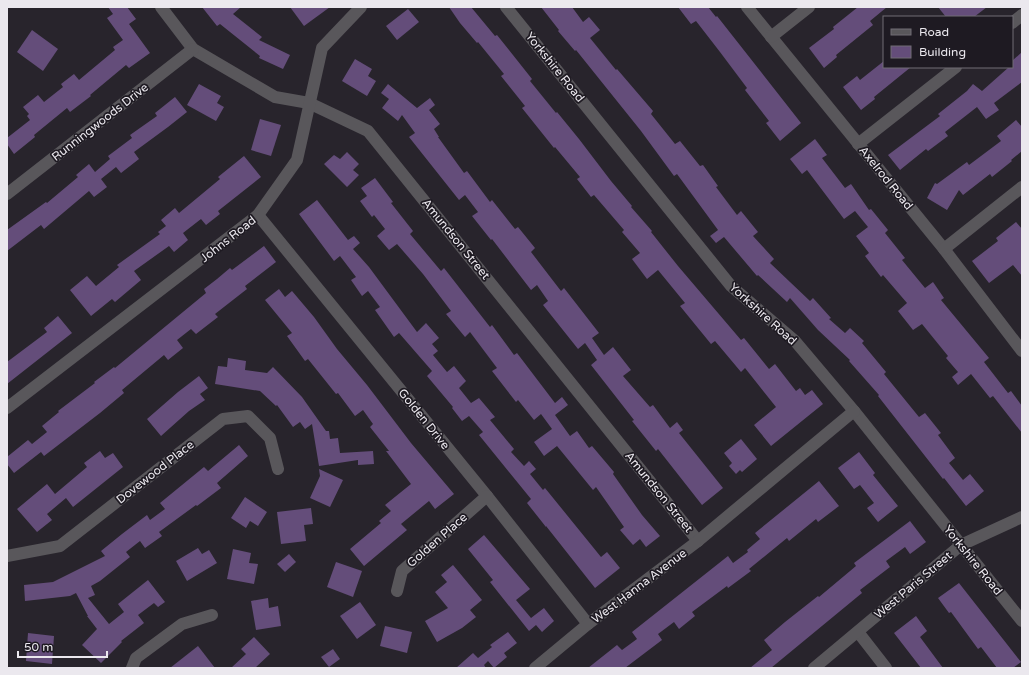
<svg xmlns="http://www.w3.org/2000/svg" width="1029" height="675" viewBox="0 0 1029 675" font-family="'Varela Round',sans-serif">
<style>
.building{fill:#644d7a}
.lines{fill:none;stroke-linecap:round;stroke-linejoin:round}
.minor{stroke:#59575b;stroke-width:12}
.labels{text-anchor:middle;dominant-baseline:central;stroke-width:3.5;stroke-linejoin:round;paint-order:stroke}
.street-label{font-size:12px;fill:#ebe8ee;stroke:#1e1a22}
</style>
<rect width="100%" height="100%" fill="#28242c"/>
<g class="building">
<path d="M108,7H127L136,19L129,24L150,53L129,68L126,65L90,95L91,96L70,112L67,108L34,135L35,137L14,154L7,144V138L30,120L27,116L29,114L23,107L38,95L44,102L63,87L61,84L74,74L79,80L115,50L113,47L123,40L107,18L113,14Z"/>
<path d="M202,7H241L233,14L262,37L259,40L290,55L283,69L259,58L260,56L220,24L217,26Z"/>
<path d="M290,7H330L304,26Z"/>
<path d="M449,7H471L495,36L497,35L532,79L530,81L556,113L557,112L579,139L611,181L632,206L631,207L652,231L651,232L678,266L741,340L744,338L769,369L775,364L796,391L800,388L805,395L812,390L823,404L771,446L754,425L776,407L745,368L741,372L715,341L711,344L680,306L685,303L658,270L647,279L632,259L640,253L622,232L624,230L594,195L591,197L577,179L580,177L555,147L554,148L522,108L525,106L501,76L504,74L478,42L477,43L460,23Z"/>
<path d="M541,7H572L583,22L589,17L600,30L590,38L616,70L617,69L653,111L651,114L675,144L680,141L700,166L703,165L718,186L716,187L737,215L741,211L758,232L753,236L774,259L770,263L810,301L813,298L831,318L829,319L845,333L850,328L864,341L862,343L886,372L884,374L919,417L925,413L941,433L938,435L955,458L949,463L963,480L970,474L984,491L966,506L944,478L943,479L878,396L879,395L849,361L850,360L818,330L790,298L787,302L758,275L757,276L724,237L716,243L710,236L718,230L677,174L674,176L641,131L576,50L575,51L558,31L559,30Z"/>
<path d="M678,7H708L716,17L717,16L801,123L780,141L766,123L769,121L745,90L747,88L720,52L696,21L691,24Z"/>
<path d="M858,7H887L870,21L873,25L836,55L837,57L824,68L809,48L834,29L833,27Z"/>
<path d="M938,7H987L974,17H946Z"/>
<path d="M408,9L419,22L397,40L386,26Z"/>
<path d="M32,30L58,49L43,71L17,52Z"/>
<path d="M1022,52V82L994,103L999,110L986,119L977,107L945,132L948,136L928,151L926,149L900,170L888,155L940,116L938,114L967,91L973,84L982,91L1009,67H1012V61Z"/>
<path d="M355,59L372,69L368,76L376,81L367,96L342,81Z"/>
<path d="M884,61V67H911L874,97L875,99L861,110L843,87L857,76L860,80Z"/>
<path d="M199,84L221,96L217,103L224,107L216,121L187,105Z"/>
<path d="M388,84L417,108L430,98L435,105L429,110L440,124L434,129L439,137H438L464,173L467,171L490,202L492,200L515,229L518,227L535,248L531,252L561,291L564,288L599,333L592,338L604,355L613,347L631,370L623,376L650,407L653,405L670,428L677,422L683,430L679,433L723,488L702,505L658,449L656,451L632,421L634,420L591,365L597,360L585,343L578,349L543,305L548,301L537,285L531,290L492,239L491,240L472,216L478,212L465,195L459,200L409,137L415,133L402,115L398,121L382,108L389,99L381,93Z"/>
<path d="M175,97L187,112L168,127L134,152L139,159L121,173L116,167L101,179L107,187L94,197L89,191L44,229L41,225L7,251V230L46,202L47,203L78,177L76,175L89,164L95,172L110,159L108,156L132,138L130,135L157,116L155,113Z"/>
<path d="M260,119L281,125L271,156L251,150Z"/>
<path d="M1016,120L1022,127V151L1011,160L1012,161L992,177L990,174L963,195L959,190L947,210L927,198L935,183L937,184L967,162L969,165L1001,141L997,136Z"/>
<path d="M815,139L827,155L822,158L845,188L851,184L869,210L871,209L888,230L885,233L905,258L902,260L925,288L933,282L944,298L941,300L989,358L984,362L1008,393L1011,391L1022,406V433L993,396L990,398L971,374L958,385L952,377L958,372L946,358L948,356L922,324L913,330L898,311L907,303L883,275L881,277L865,256L869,253L856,236L868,227L855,211L844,219L807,170L802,174L790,159Z"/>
<path d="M347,152L359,164L353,170L359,175L347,187L324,164L334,155L340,159Z"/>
<path d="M244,156L261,177L218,211L220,214L206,225L201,219L183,233L188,240L174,252L169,246L134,271L141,280L115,302L112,299L91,316L70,290L87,276L96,286L119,267L117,265L160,234L158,232L166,226L161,220L175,208L179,213L220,179L218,177Z"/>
<path d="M375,178L393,202L391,203L413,231L410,234L441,271L444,268L490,327L492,325L514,355L517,353L555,403L562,397L568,405L555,415L570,436L577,431L589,448L592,446L614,472L613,474L642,515L660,536L646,547L640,539L633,545L620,530L624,527L596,487L593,490L557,446L544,456L534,442L552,429L541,414L534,420L518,400L516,402L492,371L497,368L470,332L465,337L446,314L451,311L423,274L397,244L389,250L377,236L385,229L374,215L372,217L360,201L367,196L361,188Z"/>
<path d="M317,200L348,240L354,236L360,243L353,249L369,267L417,332L426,323L439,338L432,344L438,351L433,355L447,372L454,366L466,381L459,388L471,403L479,398L495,417L490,420L514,449L511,452L524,466L529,461L536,469L530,474L543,490L545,488L601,557L607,552L620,568L595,588L546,526V527L527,503L531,499L479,435L483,432L469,416L462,421L452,408L453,407L427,376L432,371L399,333L394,337L375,310L380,307L368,291L362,296L351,280L356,277L340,256L334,261L299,214Z"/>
<path d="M1016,222L1022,229V276L1013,265L989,283L972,261L998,241L996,238Z"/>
<path d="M264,246L276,262L245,286L247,289L215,314L218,317L196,334L191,329L177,340L183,348L168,360L164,355L122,390L124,393L100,413L44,456L41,452L14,473L7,464V457L28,440L32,444L47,432L42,426L59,412L58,411L95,383L94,382L114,367L115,368L206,293L204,289L217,279L230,268L232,270Z"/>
<path d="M279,289L285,297L292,291L314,317L337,349L367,385L411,443L454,494L435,509L429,501L401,524L407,530L364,566L350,549L381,523L379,521L391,511L385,505L411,484L386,451H389L370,427L373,424L363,410L355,416L338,393L336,394L308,359L305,361L287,336L292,333L265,300Z"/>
<path d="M58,316L72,333L7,384V362L47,332L44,328Z"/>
<path d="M228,358L246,361L245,370L267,373L273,367L302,397L326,431H329L330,439L338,438L340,453L373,451L374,464L358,465V460L319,466L312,424L305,429L300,422L293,427L277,405L276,406L260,391L215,384L218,366L227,367Z"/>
<path d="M199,376L208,388L200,394L205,400L189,411L161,436L147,419L178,392Z"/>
<path d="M741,439L757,459L742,472L740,470L736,474L729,466L732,463L724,453Z"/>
<path d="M239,445L248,456L217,483L221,488L197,506L196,505L159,532L162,536L145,548L140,541L126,552L130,557L100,581L91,586L95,595L88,598L109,624L124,612L118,604L148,580L165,602L158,607L154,603L138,615L144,623L121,641L122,642L101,663L82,645L97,629L87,616H88L76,593L70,596L25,601L24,585L53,582L105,556L101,551L122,534L147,515L150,520L165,509L160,503L204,467L208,471Z"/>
<path d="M100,451L105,458L113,453L123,467L73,507L66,498L47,514L52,520L37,532L17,509L47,484L55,494L87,467L84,463Z"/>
<path d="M859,452L875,473L873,475L898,506L878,522L867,508L874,503L860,485L854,489L838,468Z"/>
<path d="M319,469L343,480L330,507L310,498L320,476Z"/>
<path d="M819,481L839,506L818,522L816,519L789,541L787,538L749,569L751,571L728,588L727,586L692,612L695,616L679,629L674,622L658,634L662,640L625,668H588L617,645L622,650L637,639L632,632L728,556L733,563L748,552L747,550L760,539L755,533Z"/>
<path d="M245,497L267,512L258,526L250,521L246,528L231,518Z"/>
<path d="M311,508L313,524L304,525L306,541L281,544L277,512Z"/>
<path d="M910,521L926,542L910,554L905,547L886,561L890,567L860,590L862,593L771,668H750L772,650L764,640L785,622L818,596L819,597L856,566L854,563Z"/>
<path d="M484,535L530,589L516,600L531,618L544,608L554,621L542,632L536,625L529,631L490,582L493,580L468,549Z"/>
<path d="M198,548L202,554L209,550L217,563L187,581L176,561Z"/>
<path d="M233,549L251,553L249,563L258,564L254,584L227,579Z"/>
<path d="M289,554L296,562L285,572L277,564Z"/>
<path d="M336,562L362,571L353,597L327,587Z"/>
<path d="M453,565L482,600L470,610L476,617L462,628L437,642L425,621L448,608L435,592L447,582L441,575Z"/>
<path d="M959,583L1021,662L1013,668H997L981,647L978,649L951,612L949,613L938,598Z"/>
<path d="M268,598L269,608L278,606L281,626L256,630L251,601Z"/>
<path d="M360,602L376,625L357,639L340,616Z"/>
<path d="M916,616L927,631L920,637L943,668H921L894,633Z"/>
<path d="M385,626L412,632L407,653L380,646Z"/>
<path d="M508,632L517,643L504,653L507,657L494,668L488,661L484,665L486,668H456L473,653L478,658L492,647L490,645Z"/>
<path d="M28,633L54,636L52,664L26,661Z"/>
<path d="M254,637L270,654L255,668H231L246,654L241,649Z"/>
<path d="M198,646L215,668H170Z"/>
<path d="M333,649L340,659L329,667L321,657Z"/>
</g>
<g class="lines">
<g class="minor">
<path d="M161,7L193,49L275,97L309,103L368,131L698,541"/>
<path d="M506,7L731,286L795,341L854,411L1022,621"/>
<path d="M747,7L944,249L1022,351"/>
<path d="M1012,23L1022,15"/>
<path d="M771,37L809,7"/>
<path d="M858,144L956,67"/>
<path d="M7,194L193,49"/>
<path d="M258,215L487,496L588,624"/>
<path d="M944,249L1022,187"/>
<path d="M7,408L258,215L297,160L322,48L361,7"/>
<path d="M7,556L60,546L223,419L248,416L270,438L278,469"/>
<path d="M397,591L402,571L487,496"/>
<path d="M858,632L886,668"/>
<path d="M132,668L136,658L182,624L212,615"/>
<path d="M535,668L588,624L698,541L854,411"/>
<path d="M814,668L961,545L1022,517"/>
</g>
</g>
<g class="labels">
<g class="street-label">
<text transform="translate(555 67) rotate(51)">Yorkshire Road</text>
<text transform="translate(100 122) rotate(-38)">Runningwoods Drive</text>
<text transform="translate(886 178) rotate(51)">Axelrod Road</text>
<text transform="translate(228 239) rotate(-38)">Johns Road</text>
<text transform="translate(456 239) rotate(51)">Amundson Street</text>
<text transform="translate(763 314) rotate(42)">Yorkshire Road</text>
<text transform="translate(424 419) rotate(51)">Golden Drive</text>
<text transform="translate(155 472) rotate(-38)">Dovewood Place</text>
<text transform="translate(659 492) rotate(51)">Amundson Street</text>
<text transform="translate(437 540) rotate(-41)">Golden Place</text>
<text transform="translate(973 560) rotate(51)">Yorkshire Road</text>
<text transform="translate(913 585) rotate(-40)">West Paris Street</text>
<text transform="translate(639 586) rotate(-37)">West Hanna Avenue</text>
</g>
</g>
<rect width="1029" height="675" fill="none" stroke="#ebe8ee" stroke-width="16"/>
<rect x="883" y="16" width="130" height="52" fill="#1e1a22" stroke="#706c74"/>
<rect x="891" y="29" width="20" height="6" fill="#59575b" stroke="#706c74"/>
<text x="919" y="36" font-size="12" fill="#ebe8ee">Road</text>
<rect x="891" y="46" width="20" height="12" fill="#644d7a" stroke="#706c74"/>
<text x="919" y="56" font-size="12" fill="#ebe8ee">Building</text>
<path d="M18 651v6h89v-6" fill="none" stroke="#ebe8ee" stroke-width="2"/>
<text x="24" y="651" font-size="12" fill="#ebe8ee" stroke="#1e1a22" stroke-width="3" paint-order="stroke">50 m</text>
</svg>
